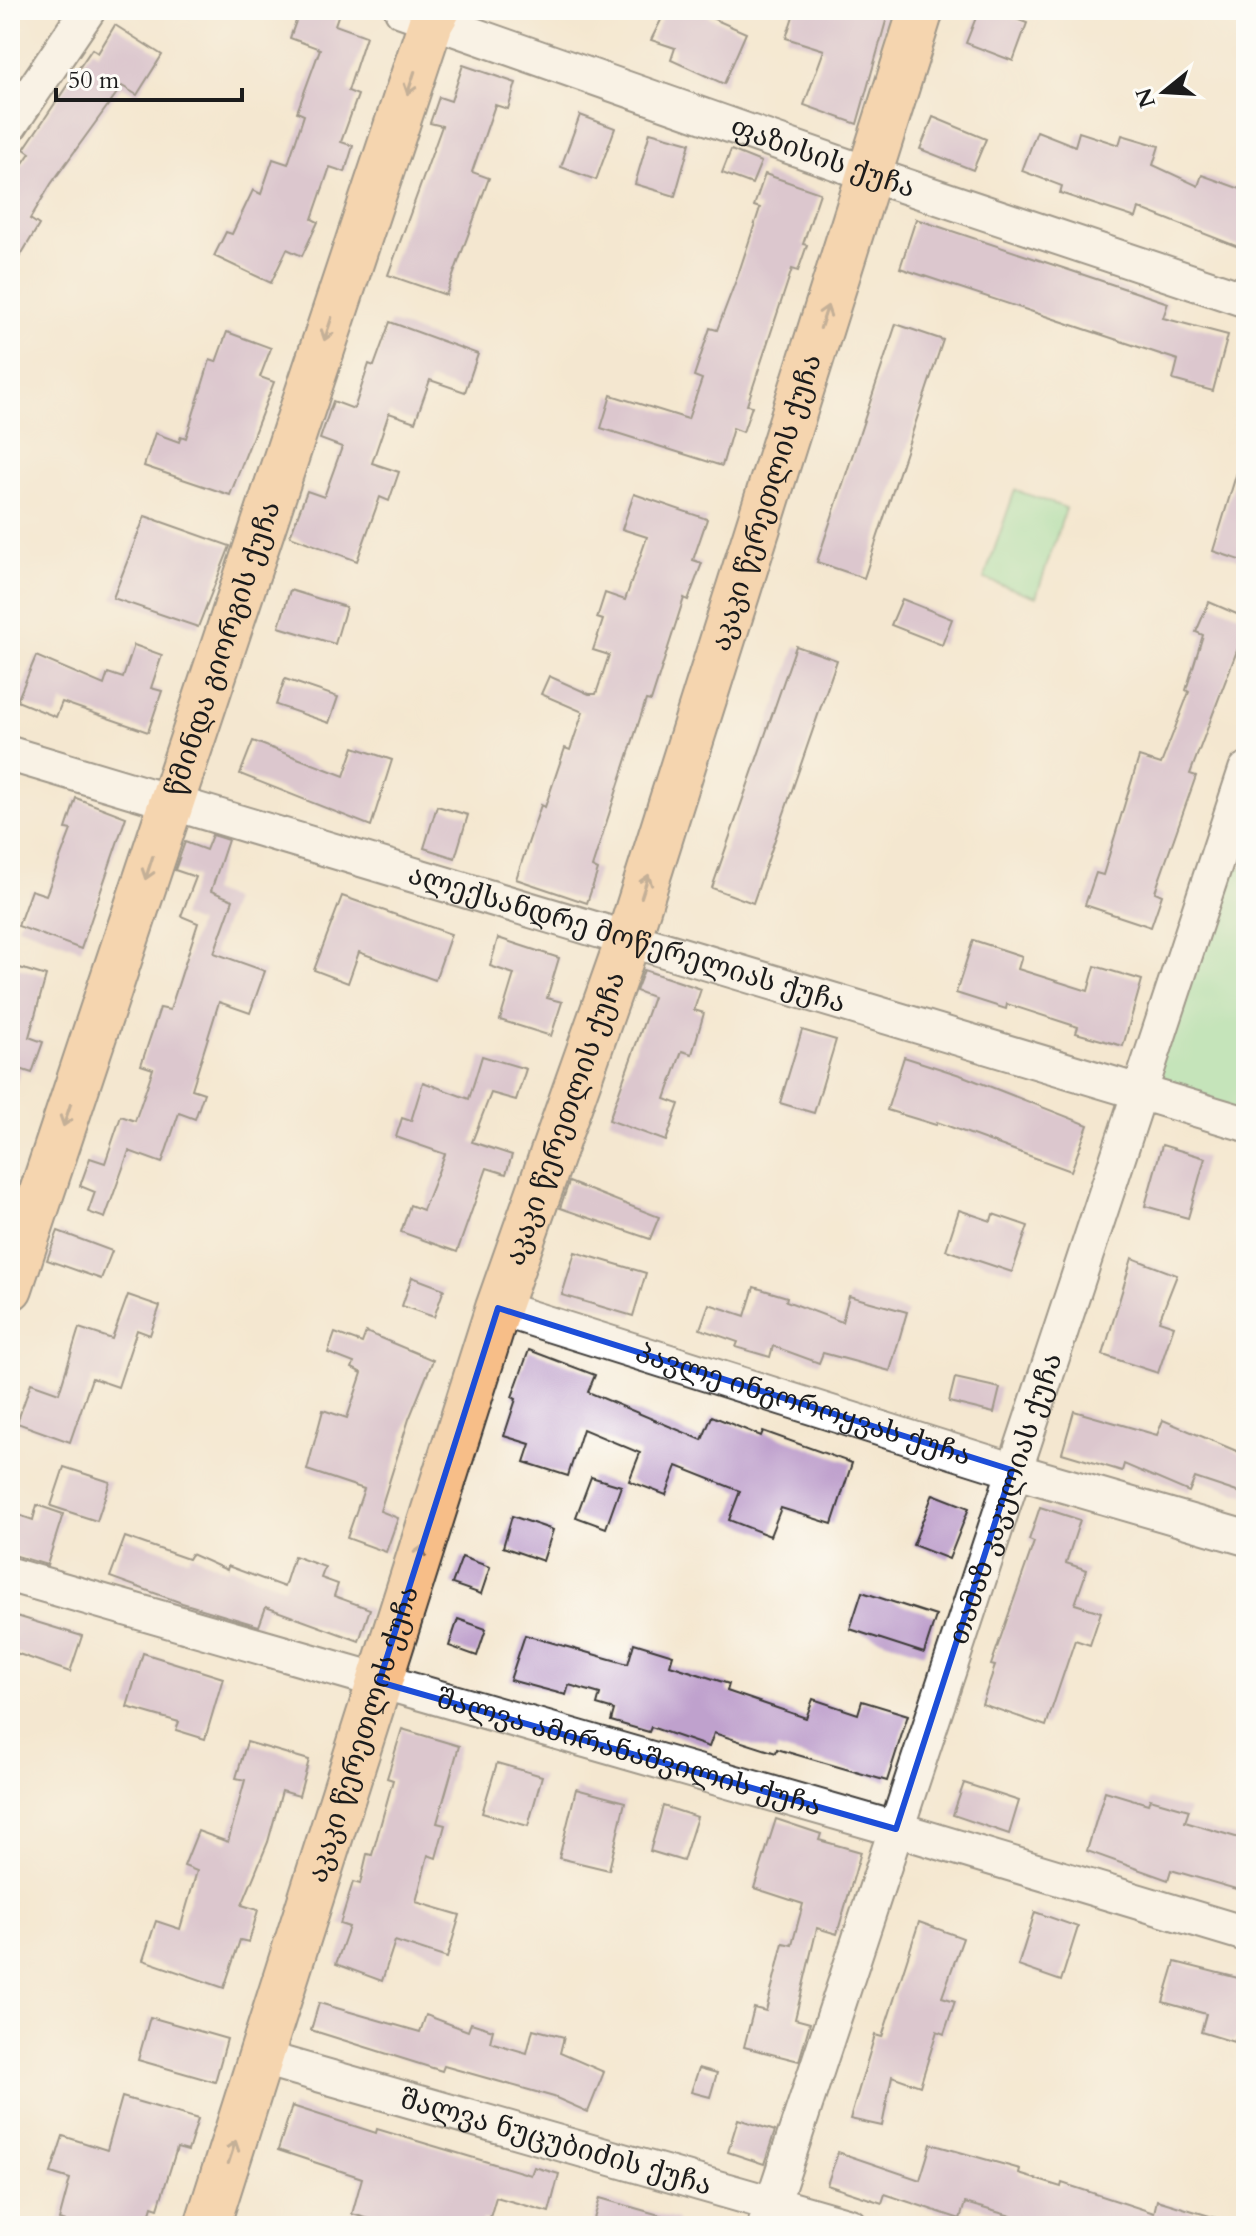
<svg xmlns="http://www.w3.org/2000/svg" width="1256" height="2236" viewBox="0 0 1256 2236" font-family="Cardo,'Noto Serif Georgian',serif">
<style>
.green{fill:#8de0a0;stroke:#547e5e;stroke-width:2}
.building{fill:#bfa1cd}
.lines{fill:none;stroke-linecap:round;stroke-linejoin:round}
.minor-casing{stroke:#3c3a37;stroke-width:38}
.major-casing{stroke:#3c3a37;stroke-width:48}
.minor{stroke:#fff;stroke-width:34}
.major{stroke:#f7be88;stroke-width:44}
.oneway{stroke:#8a6d52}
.marked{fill:none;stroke:#1d4ed8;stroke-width:6;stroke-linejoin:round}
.labels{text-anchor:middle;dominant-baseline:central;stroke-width:6;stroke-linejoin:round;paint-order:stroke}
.street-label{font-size:28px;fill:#1c1c1c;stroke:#fdfcf7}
</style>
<rect width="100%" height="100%" fill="#fdfcf7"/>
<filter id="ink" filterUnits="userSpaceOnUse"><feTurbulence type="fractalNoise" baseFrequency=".0125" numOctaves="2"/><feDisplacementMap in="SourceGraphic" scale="16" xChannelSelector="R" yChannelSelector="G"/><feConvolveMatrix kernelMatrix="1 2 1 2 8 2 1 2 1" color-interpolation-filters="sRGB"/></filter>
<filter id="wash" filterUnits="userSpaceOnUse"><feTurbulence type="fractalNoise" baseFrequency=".006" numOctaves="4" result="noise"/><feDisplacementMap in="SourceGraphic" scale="32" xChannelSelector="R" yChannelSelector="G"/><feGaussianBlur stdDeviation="1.8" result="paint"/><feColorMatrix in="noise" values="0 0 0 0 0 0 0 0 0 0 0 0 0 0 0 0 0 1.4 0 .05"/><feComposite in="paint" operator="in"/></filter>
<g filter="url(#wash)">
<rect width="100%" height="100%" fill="#f4e7d0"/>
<g class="green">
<path d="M1015,490L1066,508L1036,597L984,579Z"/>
<path d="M1215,861L1246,869V1124L1138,1091Z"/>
</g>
<g id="blocks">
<g class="building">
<path d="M300,10H340L335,25L366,36L348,91L358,95L341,142L353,146L345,172L330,167L312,219L318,222L302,256L287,249L271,283L214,256L226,232L232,234L253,190L261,194L273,159L288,164L304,115L297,112L320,49L290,38Z"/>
<path d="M666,10H709L707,16L746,33L724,84L671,60L675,48L651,40Z"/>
<path d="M795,10H875L888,14L857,124L804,105L824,50L786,38Z"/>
<path d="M979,10H992L1027,23L1013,61L966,43Z"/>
<path d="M115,25L162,55L137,95L122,86L51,184L30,219L39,225L10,273V182L30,153L24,149L92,49L98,53Z"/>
<path d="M463,65L516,83L508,109L495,105L472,172L489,178L446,295L388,275L442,126L430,123L439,97L451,101Z"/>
<path d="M580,115L615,128L596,180L561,167Z"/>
<path d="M933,117L986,139L973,170L920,149Z"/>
<path d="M1037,131L1075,146L1079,132L1119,145L1122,135L1159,146L1153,165L1198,186L1202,175L1246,191V250L1139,208L1136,218L1060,193L1062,186L1022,171Z"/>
<path d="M650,132L690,143L675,196L635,184Z"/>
<path d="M731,150L761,162L752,184L722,173Z"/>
<path d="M765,174L820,193L803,244L807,245L798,271L792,269L747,405L752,406L743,432L733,428L722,466L601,428L611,395L688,419L702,379L694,376L710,328L717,330L738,275L760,208L754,206Z"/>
<path d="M916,219L1168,303L1163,318L1228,335L1213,391L1173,380L1178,360L900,268Z"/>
<path d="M390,322L478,354L465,392L430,380L415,422L389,413L372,463L399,472L389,501L380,497L357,561L290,536L307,491L324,497L342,447L320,439L333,401L354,409L369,364L374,366Z"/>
<path d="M896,324L943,340L864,578L817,562Z"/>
<path d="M227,332L271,348L260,377L274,382L230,495L144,466L155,433L179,442L181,436L186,438L210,360L216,362Z"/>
<path d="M1241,459L1246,460V562L1213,551Z"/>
<path d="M634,494L707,519L693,560L702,563L688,600L684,598L651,701L646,700L592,867L598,870L587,903L516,879L541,805L545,807L565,748L570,750L583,712L541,694L549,676L589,694H596L609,655L593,650L603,620L597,618L605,593L625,600L647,537L622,529Z"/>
<path d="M145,516L230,546L198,627L113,598Z"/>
<path d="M290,590L346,607L335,644L279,627Z"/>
<path d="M902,599L952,619L942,645L891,625Z"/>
<path d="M1209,602L1246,618V627L1190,774L1196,776L1155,892L1162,895L1151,927L1085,905L1096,873L1103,875L1139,757L1161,764L1189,692L1186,690L1203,635L1196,632Z"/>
<path d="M134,645L162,655L151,688L162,691L148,732L62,702L56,717L17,701L36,656L104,685L108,673L123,678Z"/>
<path d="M796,646L837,660L753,903L712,888Z"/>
<path d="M285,679L338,697L329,723L276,705Z"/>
<path d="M253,741L344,776L354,747L392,760L371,826L240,774Z"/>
<path d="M76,798L126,817L81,949L18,926L31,890L46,895L71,830L66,829Z"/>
<path d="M437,806L468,815L455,858L424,848Z"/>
<path d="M212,835L228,840L211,891L233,900L214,953L265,971L250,1013L219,1002L192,1089L204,1093L195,1119L179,1113L162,1163L129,1151L105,1218L88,1212L95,1192L80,1186L90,1158L105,1163L121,1116L135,1121L153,1069L141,1065L160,1008L170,1010L198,923L181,916L196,877L175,870L185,842L206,850Z"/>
<path d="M342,896L451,934L435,980L359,952L348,983L314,970Z"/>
<path d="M498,938L559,958L547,998L562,1002L551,1036L500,1020L514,974L490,966Z"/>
<path d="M973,940L1022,956L1018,969L1088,991L1095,966L1142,980L1123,1046L1076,1033L1078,1027L1007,1004L1006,1009L956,993Z"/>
<path d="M10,965L46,976L29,1037L43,1042L32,1073L20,1069L16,1085L10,1084Z"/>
<path d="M644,970L701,989L694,1010L704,1013L692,1054L682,1051L665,1099L679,1104L666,1141L609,1120L653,997L636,991Z"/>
<path d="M802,1030L836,1040L814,1113L780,1103Z"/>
<path d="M482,1056L526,1069L516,1100L491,1093L472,1142L512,1155L506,1174L487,1168L457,1252L401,1232L410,1205L423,1210L445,1154L396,1137L402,1118L411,1121L423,1082L469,1099Z"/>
<path d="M904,1057L963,1076L1088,1125L1071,1171L937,1122L936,1125L887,1110Z"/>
<path d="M1162,1145L1205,1158L1188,1218L1145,1206Z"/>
<path d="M569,1182L659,1217L650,1239L560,1208Z"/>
<path d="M959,1210L991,1221L993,1214L1028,1226L1012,1272L946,1250Z"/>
<path d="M58,1231L112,1251L101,1279L47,1260Z"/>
<path d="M575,1252L646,1273L633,1316L562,1295Z"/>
<path d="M1132,1258L1177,1275L1159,1321L1174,1326L1158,1373L1103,1355Z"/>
<path d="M412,1277L444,1289L434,1317L402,1306Z"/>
<path d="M754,1287L787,1297L786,1301L842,1322L849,1296L907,1312L890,1371L823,1353L819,1363L773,1346L770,1357L736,1347L738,1342L700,1329L709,1304L745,1316Z"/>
<path d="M128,1295L160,1306L150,1335L137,1330L118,1387L92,1378L70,1442L17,1423L31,1383L59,1393L79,1328L112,1339Z"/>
<path d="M366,1332L433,1360L409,1419L380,1511L398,1518L386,1552L347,1538L364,1489L307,1470L323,1410L347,1418L362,1373L352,1368L354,1363L328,1353L335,1333L362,1343Z"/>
<path d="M529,1350L595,1375L588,1392L702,1440L712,1416L761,1436L763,1431L852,1463L832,1524L781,1508L770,1536L729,1520L740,1491L677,1466L666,1495L629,1481L640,1453L583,1429L568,1476L524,1462L530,1444L504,1436L516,1399L512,1397Z"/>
<path d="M955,1378L1000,1388L994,1413L949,1402Z"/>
<path d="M1074,1411L1157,1435L1163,1420L1246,1455V1495L1195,1478L1189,1492L1124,1464L1122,1471L1062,1453Z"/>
<path d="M64,1467L110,1482L97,1521L51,1506Z"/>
<path d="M591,1477L621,1486L606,1528L576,1517Z"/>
<path d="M933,1494L969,1508L949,1559L913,1545Z"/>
<path d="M37,1505L63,1514L47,1565L10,1554V1512L33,1520Z"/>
<path d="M1040,1507L1080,1520L1066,1563L1087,1570L1075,1604L1101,1612L1090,1645L1075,1640L1046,1726L982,1704L995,1666L991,1665L1034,1542L1029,1540Z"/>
<path d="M512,1516L553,1530L543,1561L503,1547Z"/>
<path d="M125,1537L188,1559L191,1554L227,1570L228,1566L284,1587L294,1556L325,1567L321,1578L338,1584L334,1596L370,1609L359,1641L266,1607L259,1626L182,1603L110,1577Z"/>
<path d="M462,1557L490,1567L481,1594L452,1584Z"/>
<path d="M862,1592L936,1616L924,1653L850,1629Z"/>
<path d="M10,1614L82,1636L70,1672L10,1651Z"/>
<path d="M458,1619L486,1629L477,1656L449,1646Z"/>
<path d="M525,1635L628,1664L634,1643L673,1655L670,1665L729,1684L727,1691L806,1718L813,1699L858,1714L862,1701L908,1715L887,1781L777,1749L776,1753L714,1733L709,1747L651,1727L649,1732L611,1721L614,1710L597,1705L600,1694L569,1685L566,1695L510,1680Z"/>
<path d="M143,1653L223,1678L205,1739L176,1730L179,1722L127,1707Z"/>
<path d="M402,1729L459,1746L437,1823L445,1825L436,1858L428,1855L416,1902L460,1915L447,1958L395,1941L382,1981L336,1964L349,1927L340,1924L353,1882L360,1884L367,1854L372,1855L393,1780L387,1778Z"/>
<path d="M247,1742L309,1760L299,1796L282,1791L268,1842L242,1905L258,1910L249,1942L240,1940L224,1988L143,1960L156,1921L180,1929L197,1871L184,1866L198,1831L228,1842L245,1780L236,1778Z"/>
<path d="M497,1763L542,1776L528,1826L482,1813Z"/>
<path d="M964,1783L1019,1801L1009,1834L953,1815Z"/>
<path d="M576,1789L625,1802L609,1870L559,1858Z"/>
<path d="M1105,1791L1148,1804L1150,1799L1189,1810L1185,1822L1246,1840V1892L1171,1870L1168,1880L1087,1851Z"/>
<path d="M663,1806L697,1817L683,1861L650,1851Z"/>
<path d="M776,1819L821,1834L819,1840L861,1852L837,1934L817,1928L795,2019L810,2023L799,2061L744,2047L754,2008L766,2011L783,1943L792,1945L803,1904L754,1888Z"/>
<path d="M1035,1912L1078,1927L1061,1981L1018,1966Z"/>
<path d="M919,1922L963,1938L942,1997L955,2001L944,2034L937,2031L920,2086L892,2076L882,2126L850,2119L875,2035L882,2037Z"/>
<path d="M1175,1962L1246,1980V2040L1236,2037L1234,2042L1201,2032L1206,2014L1163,2002Z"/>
<path d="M319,2003L420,2032L426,2015L468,2031L471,2023L493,2030L490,2042L527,2053L533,2029L564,2037L560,2053L604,2072L588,2112L554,2097L444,2066L442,2071L311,2030Z"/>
<path d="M150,2017L227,2039L215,2082L138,2060Z"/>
<path d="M699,2068L717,2073L710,2097L691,2092Z"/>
<path d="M122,2097L198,2119L188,2151L177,2148L158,2208L152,2206L146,2226H80L59,2220L70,2179L51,2173L63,2136L107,2150Z"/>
<path d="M292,2106L376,2133L377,2129L531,2175L534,2167L559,2174L549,2212L496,2197L489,2221L482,2219L480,2226H394L352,2214L362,2178L278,2150Z"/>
<path d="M738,2119L775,2131L764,2164L728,2152Z"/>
<path d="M931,2144L1020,2169L1019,2174L1061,2187L1062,2183L1154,2213L1157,2200L1226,2221L1225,2226H1025L1010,2222L1011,2216L965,2203L960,2219L885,2194L882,2203L827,2185L838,2152L920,2180Z"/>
<path d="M600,2198L677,2220V2226H592Z"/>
</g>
</g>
</g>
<g filter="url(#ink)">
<use href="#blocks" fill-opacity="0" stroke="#3c3a37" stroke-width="2"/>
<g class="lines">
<defs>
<g id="minor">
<path id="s1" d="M402,10L869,174L1246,300"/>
<path d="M10,125L88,10"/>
<path id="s2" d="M10,754L1246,1124"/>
<path id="s3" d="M498,1308L1012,1470L1246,1538"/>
<path id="s4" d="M10,1575L896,1829L1246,1934"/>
<path id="s5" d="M262,2058L850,2226"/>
<path id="s6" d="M765,2226L1246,770"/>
</g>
<g id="major">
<path id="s7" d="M10,1288L431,22L438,10"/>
<path id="s8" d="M207,2226L498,1308L629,937L921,10"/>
</g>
</defs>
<use href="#minor" class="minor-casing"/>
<use href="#major" class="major-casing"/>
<use href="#minor" class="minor"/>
<use href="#major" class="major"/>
</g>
<defs><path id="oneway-shaft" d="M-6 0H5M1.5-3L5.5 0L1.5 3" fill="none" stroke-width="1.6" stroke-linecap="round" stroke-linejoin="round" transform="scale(2)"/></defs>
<g class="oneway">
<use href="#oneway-shaft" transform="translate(411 83) rotate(108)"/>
<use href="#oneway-shaft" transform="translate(824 317) rotate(-72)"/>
<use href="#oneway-shaft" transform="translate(328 329) rotate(108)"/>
<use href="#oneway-shaft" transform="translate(149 868) rotate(108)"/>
<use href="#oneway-shaft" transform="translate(645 886) rotate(-72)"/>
<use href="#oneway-shaft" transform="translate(67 1115) rotate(108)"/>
<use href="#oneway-shaft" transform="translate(419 1557) rotate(-72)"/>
<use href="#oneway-shaft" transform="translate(232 2152) rotate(-72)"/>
</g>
</g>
<path d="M0 0H1256V2236H0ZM498,1308L1012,1470L896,1829L379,1682Z" fill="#f4e7d0" fill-opacity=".55" fill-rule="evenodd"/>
<path class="marked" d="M498,1308L1012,1470L896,1829L379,1682Z"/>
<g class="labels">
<g class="street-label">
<text stroke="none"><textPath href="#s1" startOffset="446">ფაზისის ქუჩა</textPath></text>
<text stroke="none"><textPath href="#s8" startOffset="1812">აკაკი წერეთლის ქუჩა</textPath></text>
<text stroke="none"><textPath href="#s7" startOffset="674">წმინდა გიორგის ქუჩა</textPath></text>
<text stroke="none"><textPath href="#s2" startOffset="644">ალექსანდრე მოწერელიას ქუჩა</textPath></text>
<text stroke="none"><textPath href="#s8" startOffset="1164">აკაკი წერეთლის ქუჩა</textPath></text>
<text stroke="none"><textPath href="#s3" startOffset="320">პავლე ინგოროყვას ქუჩა</textPath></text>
<text stroke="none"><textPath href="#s6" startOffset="766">თამაზ კაკულიას ქუჩა</textPath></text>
<text stroke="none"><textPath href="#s8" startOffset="516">აკაკი წერეთლის ქუჩა</textPath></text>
<text stroke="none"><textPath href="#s4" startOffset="644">შალვა ამირანაშვილის ქუჩა</textPath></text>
<text stroke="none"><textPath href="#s5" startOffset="306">შალვა ნუცუბიძის ქუჩა</textPath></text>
</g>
</g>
<rect width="1256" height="2236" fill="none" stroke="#fdfcf7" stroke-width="40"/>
<g transform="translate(1164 92) rotate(252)" stroke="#fdfcf7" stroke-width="6" paint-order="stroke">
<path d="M0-6L14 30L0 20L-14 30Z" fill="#1c1c1c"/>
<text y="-12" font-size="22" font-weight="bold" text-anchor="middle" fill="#1c1c1c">N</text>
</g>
<path d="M56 88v12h186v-12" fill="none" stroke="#1c1c1c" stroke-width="4"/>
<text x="68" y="88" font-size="24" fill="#1c1c1c" stroke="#fdfcf7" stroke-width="6" paint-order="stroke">50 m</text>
</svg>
